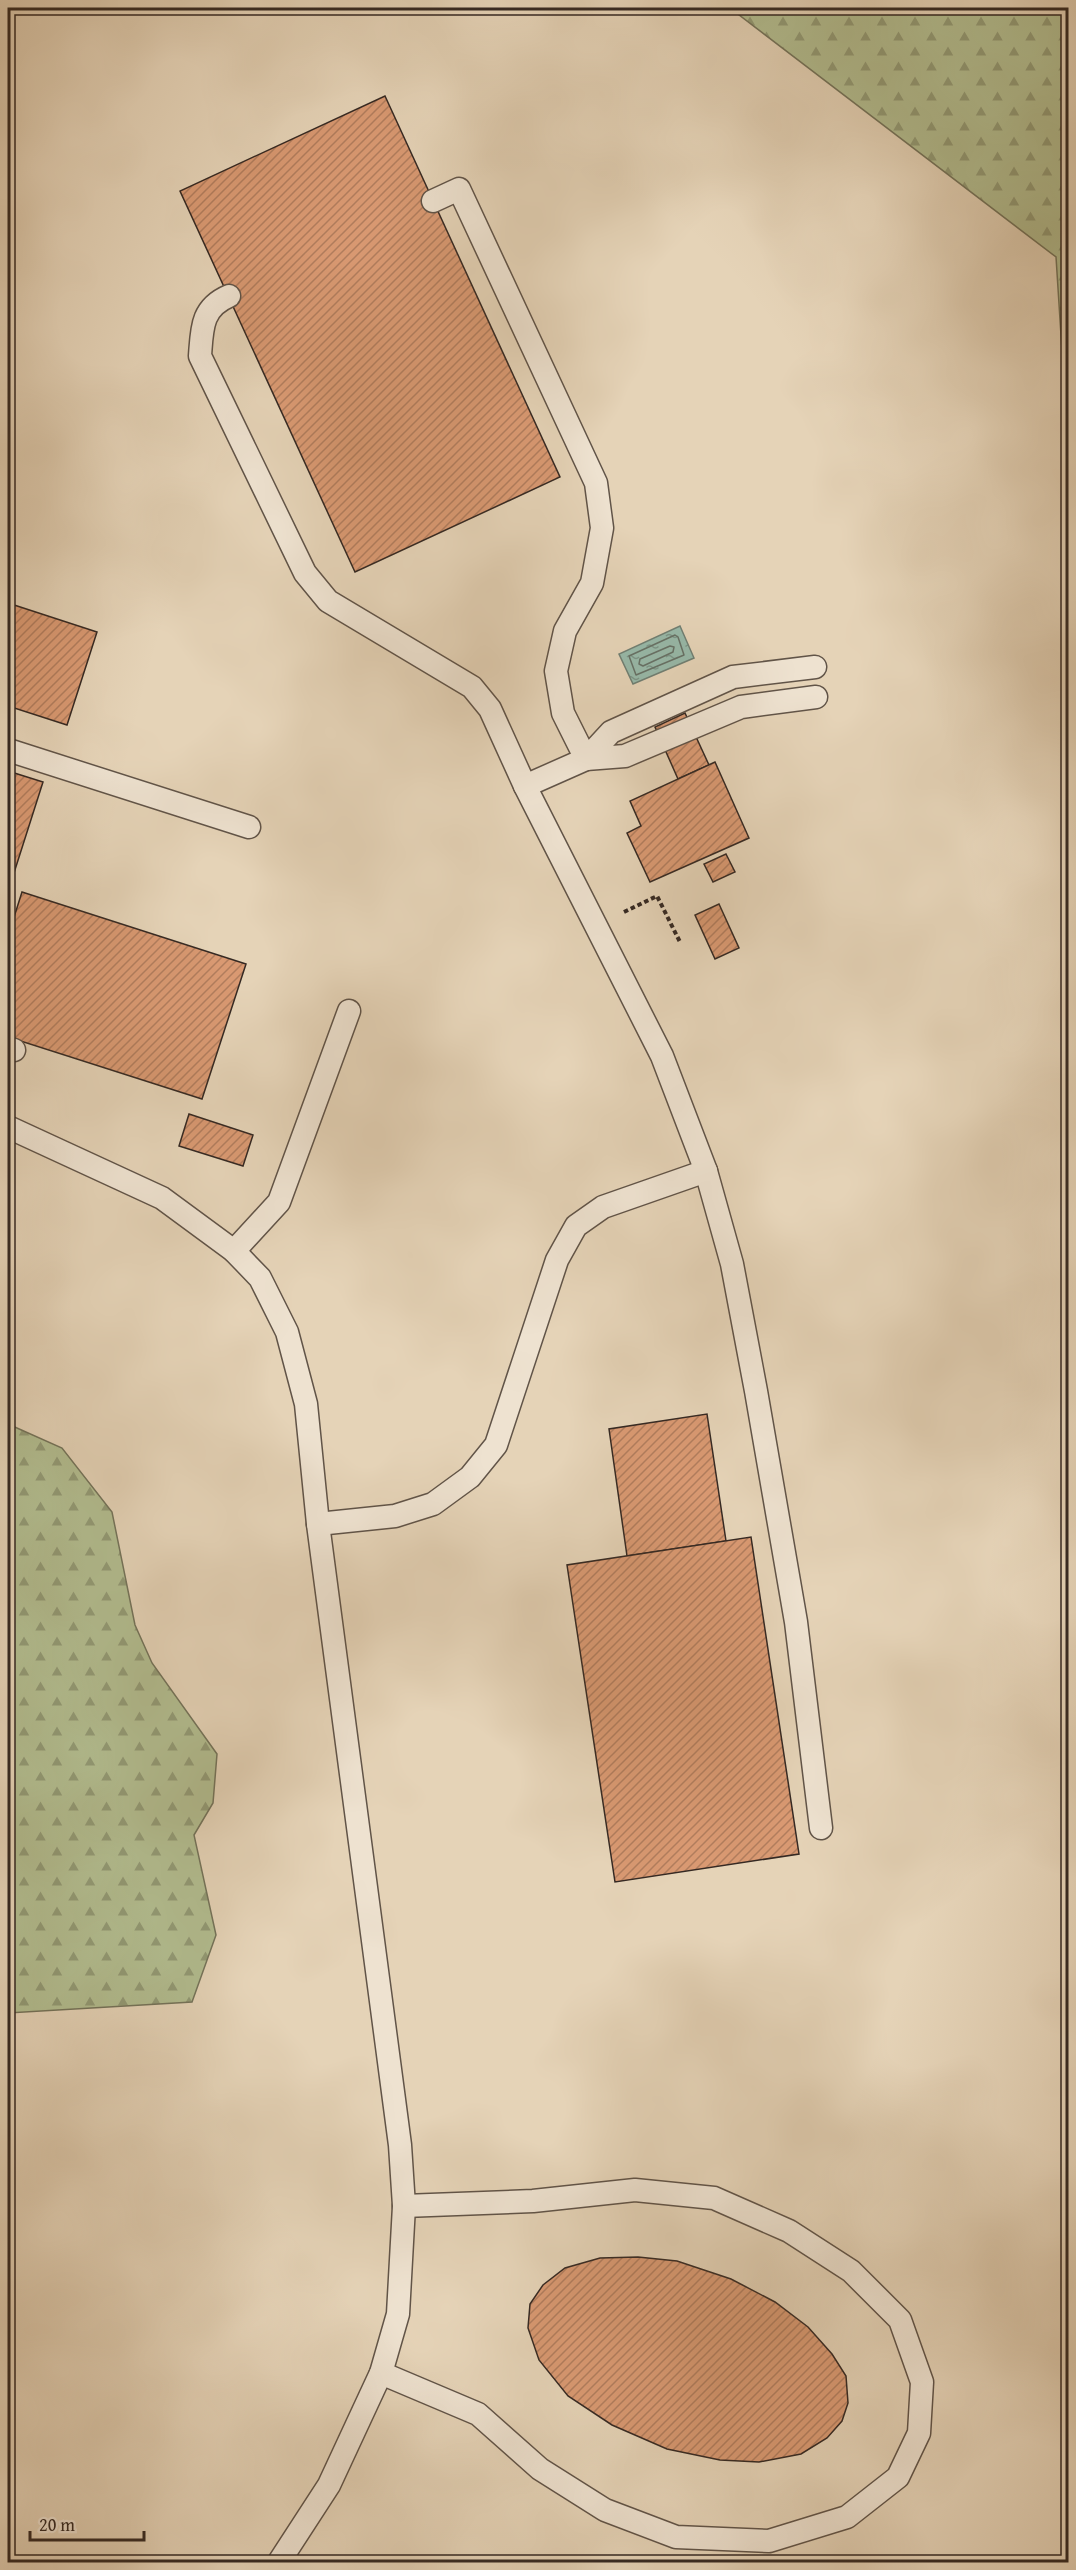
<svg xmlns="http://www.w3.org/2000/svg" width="1076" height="2570" viewBox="0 0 1076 2570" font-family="'Gentium Book Plus',serif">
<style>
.forest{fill:url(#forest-firs);stroke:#74735a;stroke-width:1.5}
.water{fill:url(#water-ripples);stroke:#707f73;stroke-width:1.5}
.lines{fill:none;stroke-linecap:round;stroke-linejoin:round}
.shore{stroke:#667166;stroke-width:1.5}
.building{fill:url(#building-hatch);stroke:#352923;stroke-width:1.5}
.lane-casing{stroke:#615448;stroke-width:25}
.path{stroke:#352923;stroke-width:4;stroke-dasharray:4.5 3;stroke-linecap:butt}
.lane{stroke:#eee2d0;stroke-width:22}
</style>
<defs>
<pattern id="forest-firs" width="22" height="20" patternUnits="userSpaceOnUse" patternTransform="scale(1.5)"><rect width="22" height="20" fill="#b2bd90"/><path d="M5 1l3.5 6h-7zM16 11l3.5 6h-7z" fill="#929a75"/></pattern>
<pattern id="water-ripples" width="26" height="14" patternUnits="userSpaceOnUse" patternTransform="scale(1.5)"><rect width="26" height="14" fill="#97b9a9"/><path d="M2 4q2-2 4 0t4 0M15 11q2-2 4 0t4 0" fill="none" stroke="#7c9689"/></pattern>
<pattern id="building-hatch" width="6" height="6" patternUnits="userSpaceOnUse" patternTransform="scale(1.5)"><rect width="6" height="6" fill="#d99972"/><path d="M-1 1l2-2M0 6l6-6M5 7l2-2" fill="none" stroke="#b17d5d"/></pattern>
</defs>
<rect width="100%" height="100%" fill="#e5d3b7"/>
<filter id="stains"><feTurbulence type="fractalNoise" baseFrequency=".00333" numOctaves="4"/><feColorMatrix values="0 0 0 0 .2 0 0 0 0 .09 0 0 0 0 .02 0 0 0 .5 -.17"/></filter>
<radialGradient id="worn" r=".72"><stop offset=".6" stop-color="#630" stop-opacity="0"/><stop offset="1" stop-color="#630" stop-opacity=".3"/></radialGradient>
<g class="forest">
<path d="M730,8H1068V445L1056,257Z"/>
<path d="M8,1424L62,1448L112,1512L135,1625L152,1663L217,1754L213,1803L194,1835L216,1935L192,2002L8,2013Z"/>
</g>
<path class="water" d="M680,626L694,658L633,684L619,654Z"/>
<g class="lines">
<g class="shore">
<path d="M675,635L678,637L684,655L636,675L629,656Z"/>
<path d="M670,646L674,647L673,652L643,666L639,664L640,659Z"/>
</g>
</g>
<g class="building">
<path d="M385,96L560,477L355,572L180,191Z"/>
<path d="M8,603L97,632L67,725L8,706Z"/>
<path d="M685,713L709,765L678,779L655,727Z"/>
<path d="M715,762L749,838L650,882L627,833L641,826L630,801Z"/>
<path d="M8,771L43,782L13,876L8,874Z"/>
<path d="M726,854L735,872L713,882L704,864Z"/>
<path d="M22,892L246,964L202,1099L8,1037V936Z"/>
<path d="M719,904L739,948L715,959L695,915Z"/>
<path d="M189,1114L253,1135L243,1166L179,1146Z"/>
<path d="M707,1414L726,1541L627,1556L609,1429Z"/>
<path d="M751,1537L799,1854L615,1882L567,1565Z"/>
<path d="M638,2257L677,2261L731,2279L775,2302L808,2327L832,2354L846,2376L848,2403L842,2421L827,2438L801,2454L759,2462L720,2460L667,2449L612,2425L568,2396L539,2360L528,2328L530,2304L543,2285L565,2268L600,2258Z"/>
</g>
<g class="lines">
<defs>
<g id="lane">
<path d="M433,201L459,189L596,483L602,528L592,583L565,631L556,671L563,713L586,759"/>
<path d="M229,296C201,308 202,329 200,356L305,573L328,601L472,687L490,709L525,786L662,1056L706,1171L732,1264L756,1391L796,1622L821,1828"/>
<path d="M8,750L249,827"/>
<path d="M586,759L611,732L733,677L815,667"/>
<path d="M525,786L586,759L625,756L741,707L816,697"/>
<path d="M8,1048L14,1050"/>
<path d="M8,1127L162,1198L234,1251L260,1278L287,1332L306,1404L318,1524L400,2145L404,2206L398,2314L381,2373L329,2485L279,2562"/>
<path d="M234,1251L279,1202L349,1011"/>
<path d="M318,1524L395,1516L433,1504L470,1477L496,1445L557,1260L576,1226L603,1207L706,1171"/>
<path d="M381,2373L478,2414L540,2469L605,2510L676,2537L769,2541L847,2517L898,2477L919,2433L922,2382L900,2320L851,2271L789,2231L714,2198L635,2190L533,2201L404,2206"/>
</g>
</defs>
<use href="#lane" class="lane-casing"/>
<path class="path" d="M624,912L657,896L680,942"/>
<use href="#lane" class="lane"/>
</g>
<rect width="1076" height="2570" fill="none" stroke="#e5d3b7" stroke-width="30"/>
<rect x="9" y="9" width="1058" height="2552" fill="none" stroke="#352923" stroke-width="3"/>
<rect x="15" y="15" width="1046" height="2540" fill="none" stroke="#352923" stroke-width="1.5"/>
<path d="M30 2531v9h114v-9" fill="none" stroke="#352923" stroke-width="3"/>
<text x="39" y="2531" font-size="18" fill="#352923" stroke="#eee2d0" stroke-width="4.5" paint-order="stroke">20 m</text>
<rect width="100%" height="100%" filter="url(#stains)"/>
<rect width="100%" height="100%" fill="url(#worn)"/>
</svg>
